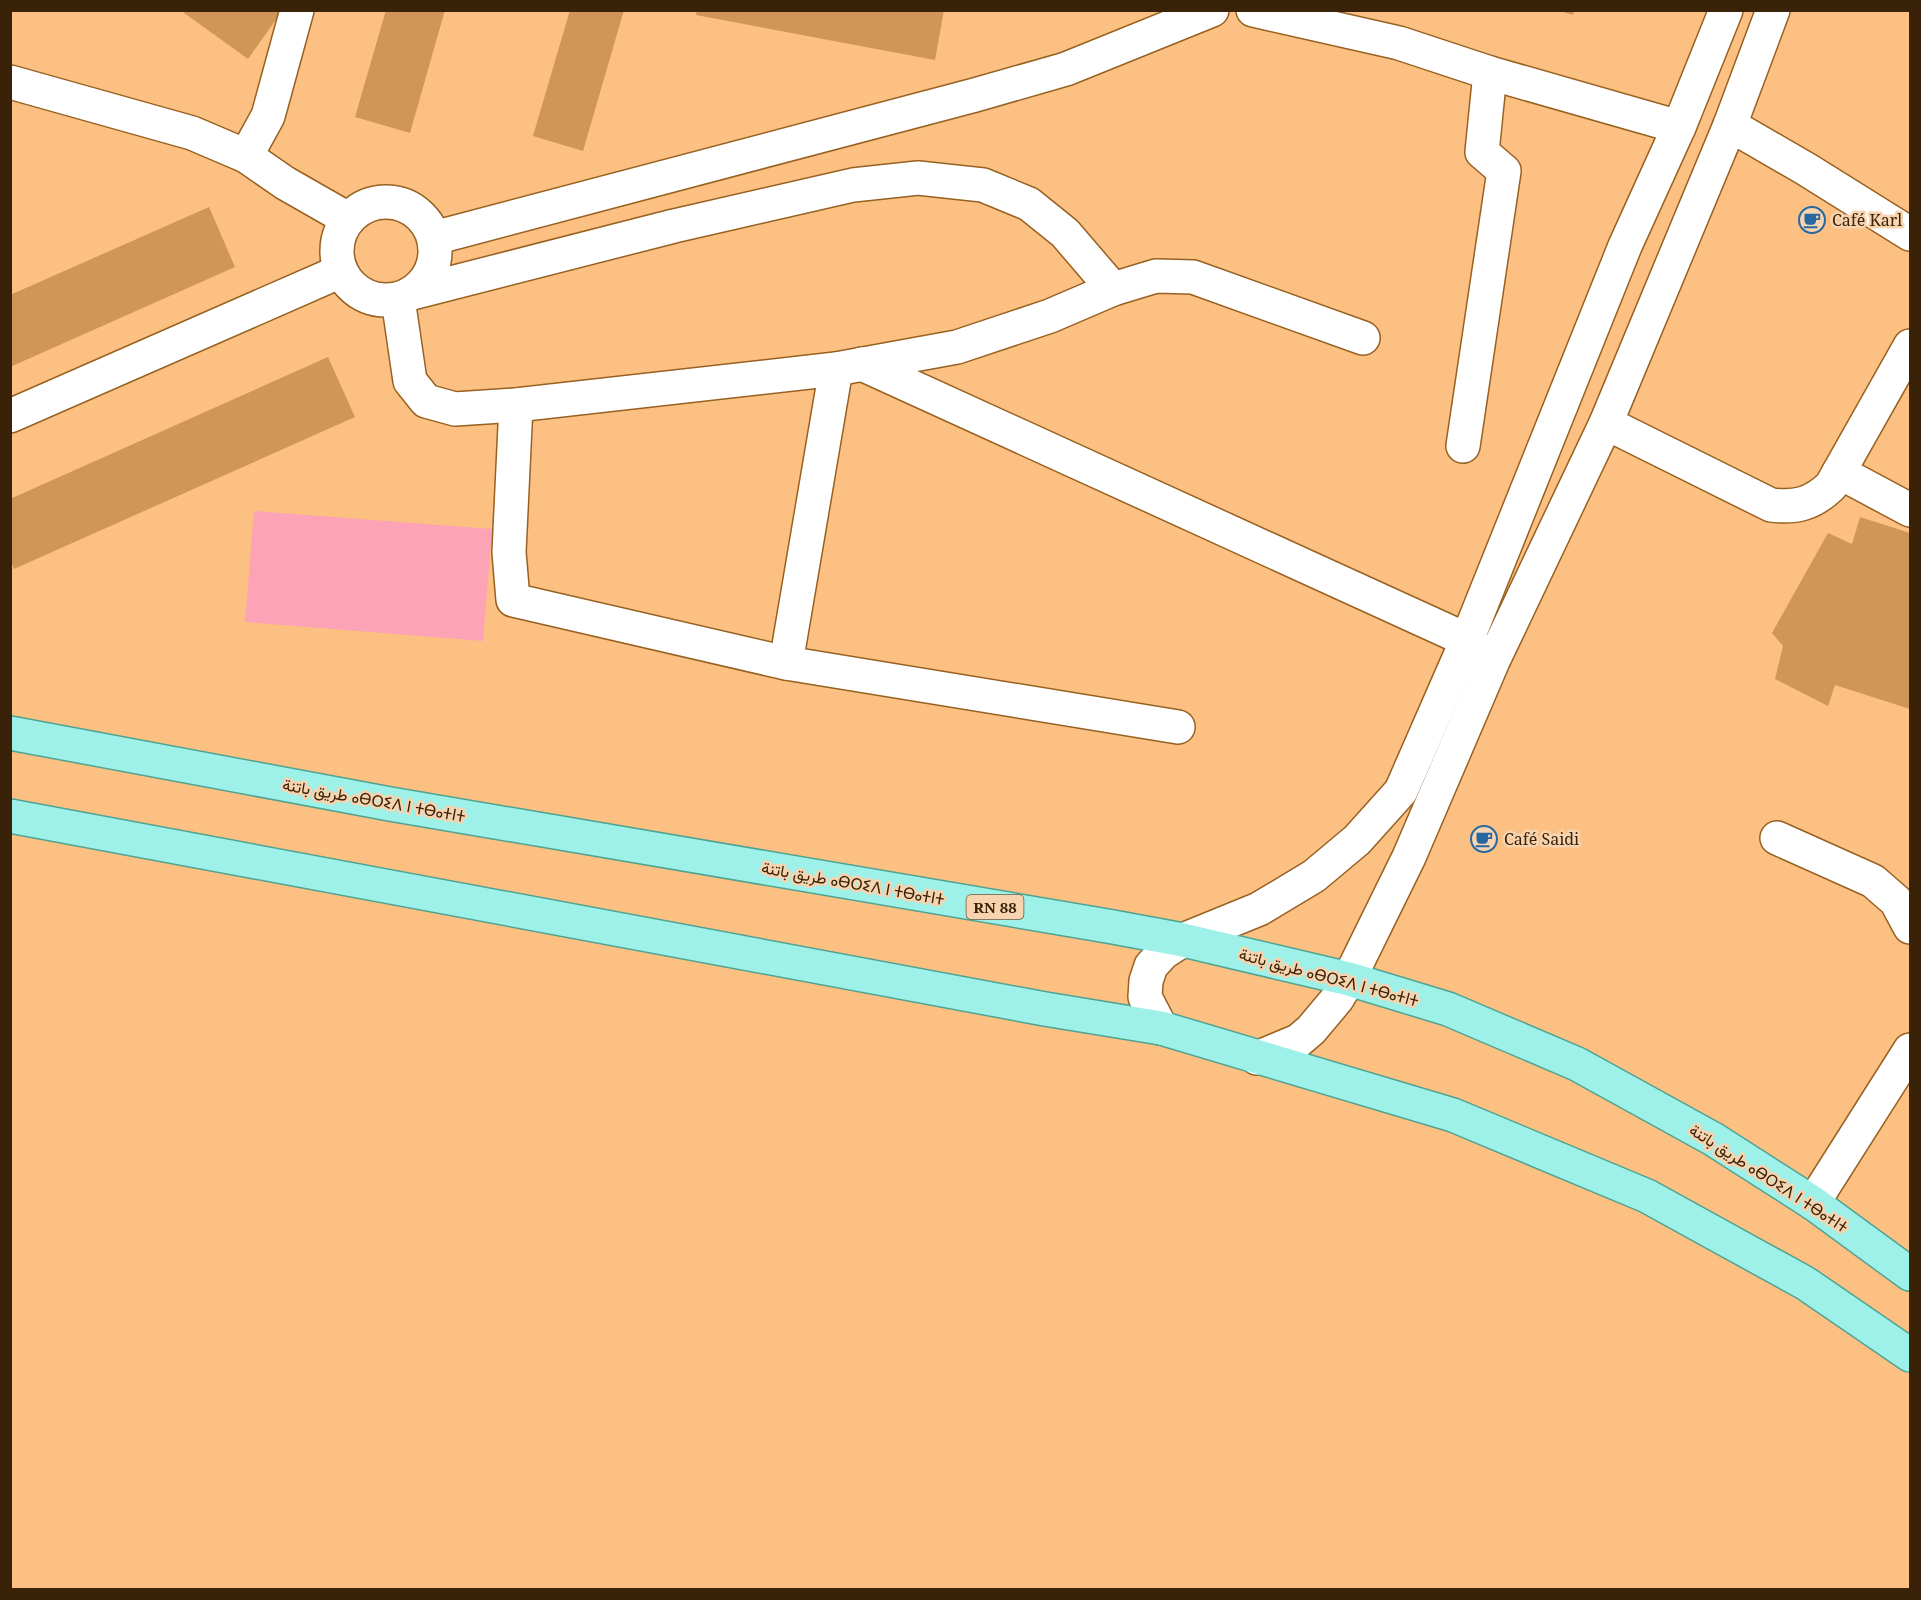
<svg xmlns="http://www.w3.org/2000/svg" width="1921" height="1600" viewBox="0 0 1921 1600" font-family="'Noto Serif',Vazirmatn,'Noto Sans Tifinagh',serif">
<style>
.green{fill:#fca3b5}
.building{fill:#cf9658}
.lines{fill:none;stroke-linecap:round;stroke-linejoin:round}
.minor-casing{stroke:#976121;stroke-width:36}
.primary-casing{stroke:#51a391;stroke-width:36}
.minor{stroke:#fff;stroke-width:33}
.primary{stroke:#9ef1e9;stroke-width:33}
.labels{text-anchor:middle;dominant-baseline:central;stroke-width:5;stroke-linejoin:round;paint-order:stroke}
.shield{fill:#f7d3af;stroke:#725739;stroke-width:1.5}
.shield-label{font-size:15px;font-weight:bold;fill:#392207}
.poi-label{font-size:16px;fill:#392207;stroke:#f7d3af;text-anchor:start}
.street-label{font-size:16px;fill:#392207;stroke:#f7d3af}
</style>
<rect width="100%" height="100%" fill="#fcc082"/>
<path class="green" d="M254,511L492,529L483,641L245,622Z"/>
<g class="building">
<path d="M180,10H275L280,14L248,59Z"/>
<path d="M386,10H445L410,133L355,117Z"/>
<path d="M570,10H624L583,151L533,136Z"/>
<path d="M697,10H944L935,60L696,15Z"/>
<path d="M1557,10H1574L1573,15Z"/>
<path d="M209,207L235,267L10,367V295Z"/>
<path d="M328,357L355,417L14,569L10,560V499Z"/>
<path d="M1860,517L1910,533V709L1835,685L1828,706L1775,679L1783,646L1772,633L1828,533L1852,544Z"/>
</g>
<g class="lines">
<defs>
<g id="minor">
<path d="M1253,10L1399,43L1490,73L1679,127"/>
<path d="M10,82L192,133L246,156L285,183L348,219"/>
<path d="M1730,125L1806,169L1910,234"/>
<path d="M246,156L268,116L297,10"/>
<circle cx="386" cy="251" r="49"/>
<path d="M434,238L975,95L1066,69L1212,10"/>
<path d="M412,293L674,226L853,185L918,178L983,185L1029,204L1065,233L1113,289"/>
<path d="M398,299L410,381L426,401L455,409L516,405L836,369L957,347L1050,316L1113,289L1156,276L1193,277L1363,338"/>
<path d="M862,364L1467,640L1485,654"/>
<path d="M516,405L509,552L513,600L786,663L1178,727"/>
<path d="M10,416L341,271"/>
<path d="M1606,423L1771,505C1796,508 1812,504 1831,486L1910,346"/>
<path d="M1463,446L1504,171L1482,152L1490,73"/>
<path d="M1839,472L1910,510"/>
<path d="M786,663L836,369"/>
<path d="M1777,838L1873,881L1896,901L1910,927"/>
<path d="M1161,1028L1145,997L1146,981L1151,966L1163,953L1183,940L1259,909L1314,876L1357,840L1401,791L1467,640L1625,246L1679,127L1726,10"/>
<path d="M1257,1058L1298,1041L1311,1030L1337,999L1349,979L1409,857L1493,661L1606,423L1730,125L1773,10"/>
<path d="M1813,1203L1910,1050"/>
</g>
<g id="primary">
<path d="M10,733L390,804L1113,927L1183,940L1349,979L1448,1009L1577,1064L1713,1139L1813,1203L1910,1274"/>
<path d="M10,816L1045,1009L1161,1028L1453,1115L1647,1196L1805,1283L1910,1355"/>
</g>
</defs>
<use href="#minor" class="minor-casing"/>
<use href="#primary" class="primary-casing"/>
<use href="#minor" class="minor"/>
<use href="#primary" class="primary"/>
</g>
<defs>
<symbol id="cafe-ring" viewBox="-11 -11 22 22"><circle r="9.5" fill="#f7d3af" stroke="#27699f" stroke-width="1.5"/><path d="M-5.5-4.5H6V0H3Q3 3.5 0 3.5H-2.5Q-5.5 3.5-5.5 0ZM3-3.2v2h1.7v-2ZM-6 4.5H4V6H-6Z" fill="#27699f"/></symbol>
</defs>
<g fill-rule="evenodd">
<use href="#cafe-ring" x="1797" y="205" width="30" height="30"/>
<use href="#cafe-ring" x="1469" y="824" width="30" height="30"/>
</g>
<g class="labels">
<rect class="shield" x="966.5" y="895" width="57" height="24" rx="4.5"/>
<g class="shield-label">
<text x="995" y="907">RN 88</text>
</g>
<g class="poi-label">
<text x="1832" y="220">Café Karl</text>
<text x="1504" y="839">Café Saidi</text>
</g>
<g class="street-label">
<text transform="translate(374 800) rotate(10)">طريق باتنة ⴰⴱⵔⵉⴷ ⵏ ⵜⴱⴰⵜⵏⵜ</text>
<text transform="translate(853 883) rotate(10)">طريق باتنة ⴰⴱⵔⵉⴷ ⵏ ⵜⴱⴰⵜⵏⵜ</text>
<text transform="translate(1329 977) rotate(15)">طريق باتنة ⴰⴱⵔⵉⴷ ⵏ ⵜⴱⴰⵜⵏⵜ</text>
<text transform="translate(1769 1178) rotate(33)">طريق باتنة ⴰⴱⵔⵉⴷ ⵏ ⵜⴱⴰⵜⵏⵜ</text>
</g>
</g>
<rect width="1921" height="1600" fill="none" stroke="#392207" stroke-width="24"/>
</svg>
